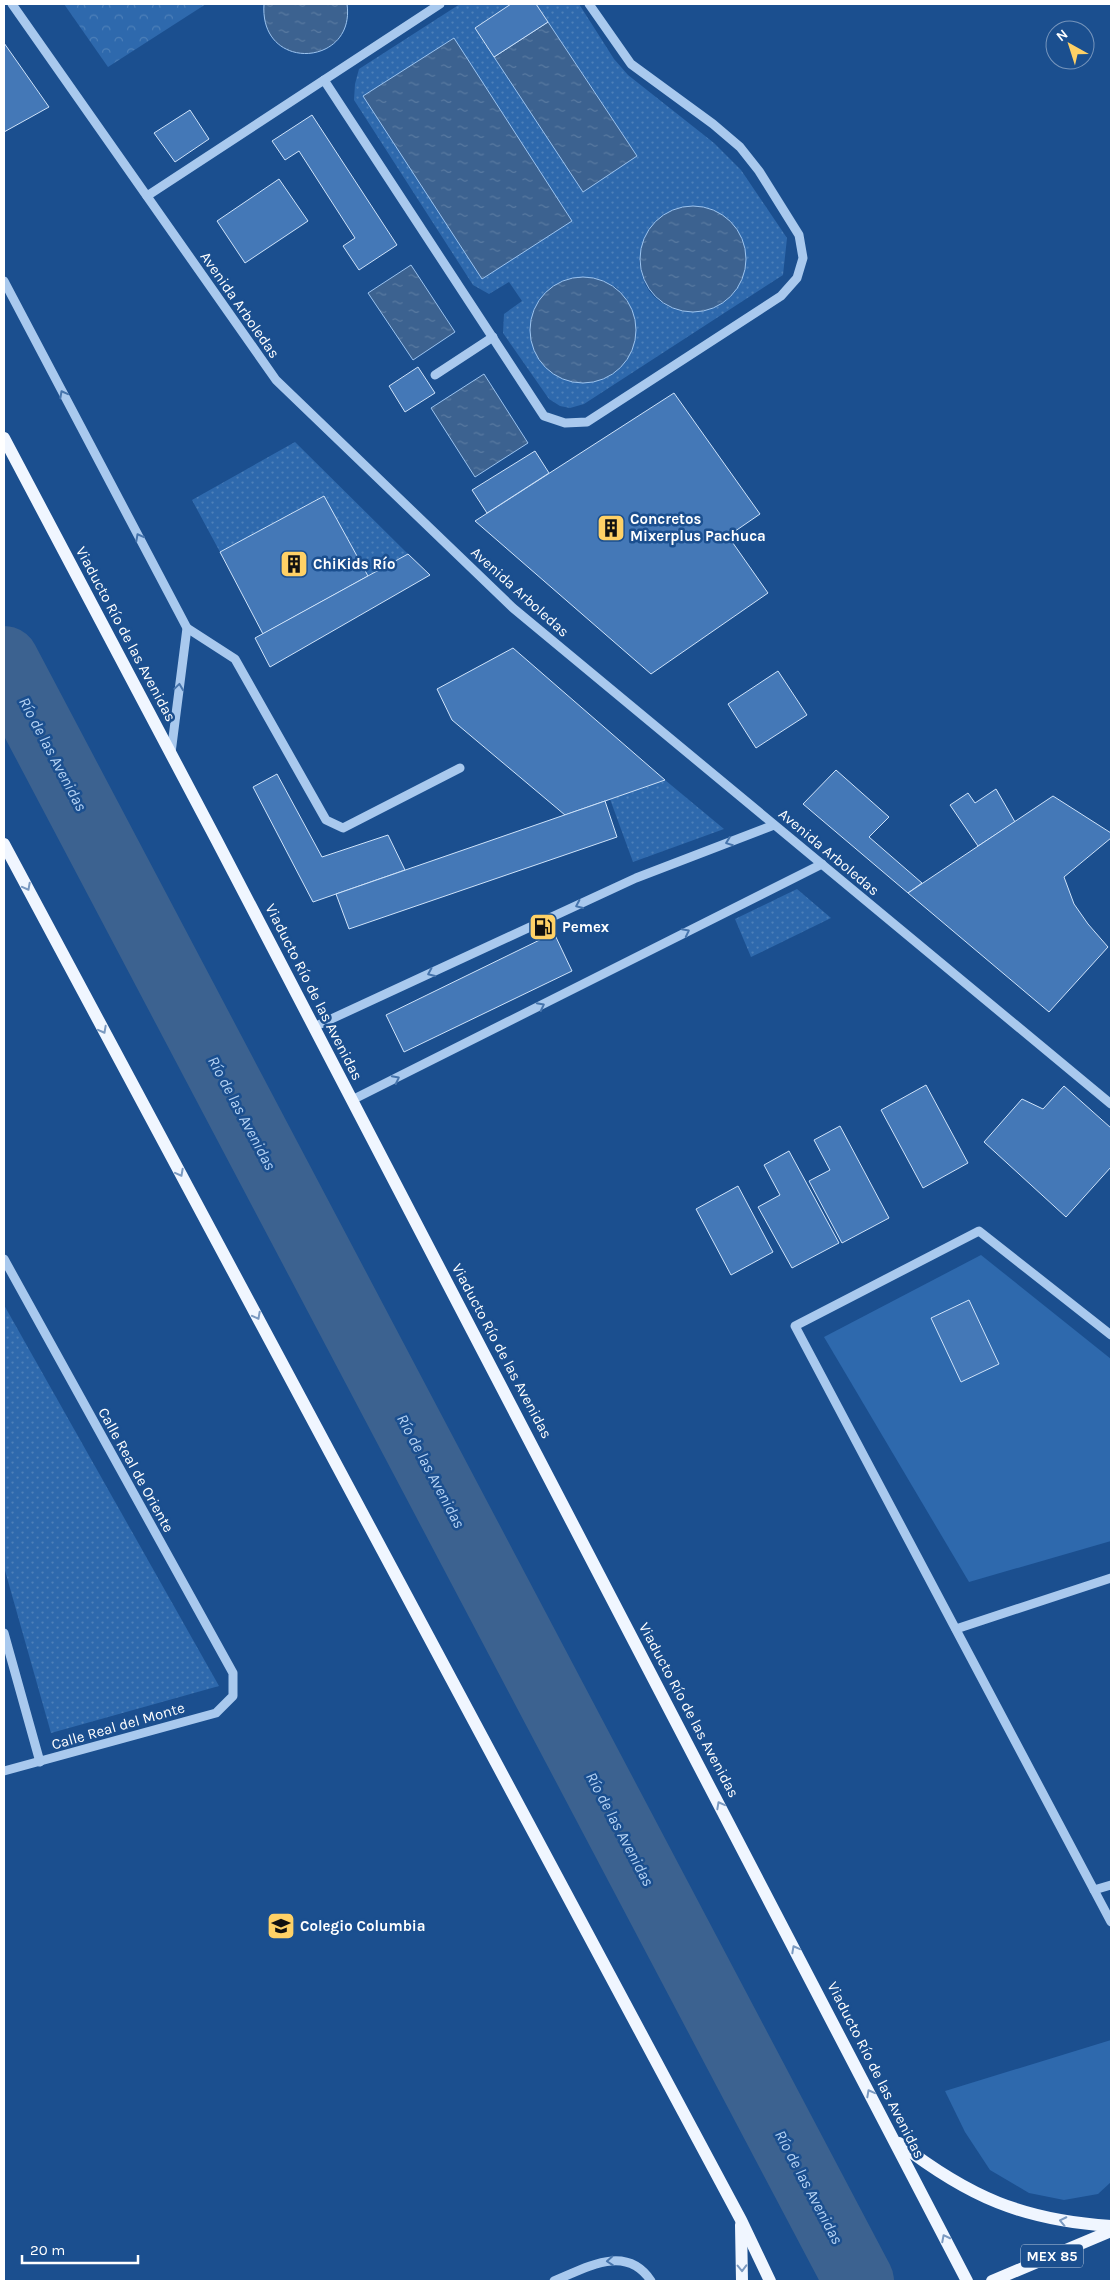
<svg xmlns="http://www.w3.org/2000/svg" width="1115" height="2285" viewBox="0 0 1115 2285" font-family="Karla,sans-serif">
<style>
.grass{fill:url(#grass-dots);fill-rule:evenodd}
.forest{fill:url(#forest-crowns)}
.park{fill:#2e69ad}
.water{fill:url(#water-ripples);stroke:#9cc4f0}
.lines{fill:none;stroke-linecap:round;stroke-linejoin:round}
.river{stroke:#3c6290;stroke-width:70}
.building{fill:#4478b7;stroke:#cfe3fa}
.minor{stroke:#a9c9ee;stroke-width:9}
.major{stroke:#f0f6ff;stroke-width:12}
.oneway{stroke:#4674ac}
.oneway2{stroke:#7b9ac1}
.labels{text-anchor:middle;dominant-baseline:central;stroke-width:5;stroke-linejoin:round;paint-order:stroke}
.shield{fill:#1b4f8f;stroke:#bbcadd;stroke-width:1}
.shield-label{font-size:14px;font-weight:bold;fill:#fff}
.street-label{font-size:15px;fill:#fff;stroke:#1b4f8f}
.poi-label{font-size:15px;font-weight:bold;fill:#fff;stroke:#1b4f8f;text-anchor:start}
.water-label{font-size:16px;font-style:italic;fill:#b5d3f5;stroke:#1b4f8f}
</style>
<defs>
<pattern id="grass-dots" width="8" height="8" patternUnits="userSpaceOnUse" patternTransform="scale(1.25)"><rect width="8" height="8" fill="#2e69ad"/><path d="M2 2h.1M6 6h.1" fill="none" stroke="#4d80b9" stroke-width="1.8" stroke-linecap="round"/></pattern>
<pattern id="forest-crowns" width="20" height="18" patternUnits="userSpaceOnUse" patternTransform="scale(1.25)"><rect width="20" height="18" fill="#2e69ad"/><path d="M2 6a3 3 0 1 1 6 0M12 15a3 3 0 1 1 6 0" fill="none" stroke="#4d80b9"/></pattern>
<pattern id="water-ripples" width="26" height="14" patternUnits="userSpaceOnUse" patternTransform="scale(1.25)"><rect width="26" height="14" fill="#3c6290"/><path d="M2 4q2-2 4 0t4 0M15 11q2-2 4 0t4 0" fill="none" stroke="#597aa1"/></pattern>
</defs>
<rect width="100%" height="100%" fill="#1b4f8f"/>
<g class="grass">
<path d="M460,4H511L475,28L583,191L637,156L536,4H579L614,59L628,75L714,143L741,170L787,238L783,275L584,404L570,408L560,406L549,399L503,333L504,314L522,301L509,282L489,294L473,285L354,100L355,84L359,69ZM639,260L740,283C737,288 734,294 729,298C706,319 670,316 650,292C643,283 641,272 639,260ZM602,280L617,288L628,301L532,313C551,277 566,284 602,280Z"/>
<path d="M295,442L408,554L368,576L323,496L220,552L192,500Z"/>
<path d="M665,780L724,829L633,862L610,799Z"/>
<path d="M797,889L831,918L751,957L735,919Z"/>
<path d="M4,1305L219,1686L51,1733L4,1567Z"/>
</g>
<path class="forest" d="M64,4H206L108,67Z"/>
<g class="park">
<path d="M981,1255L1111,1359V1541L969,1582L824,1337Z"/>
<path d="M1111,2040V2182L1098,2194L1064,2200L1029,2193L990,2170L965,2132L945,2091Z"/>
</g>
<g class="water">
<path d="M264,4H347C356,67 259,73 264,4Z"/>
<path d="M548,22L637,156L583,192L494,57Z"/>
<path d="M454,38L572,221L482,279L363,96Z"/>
<circle cx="693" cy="259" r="53"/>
<path d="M411,265L455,332L413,360L368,293Z"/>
<circle cx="583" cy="330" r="53"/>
<path d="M484,374L528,443L475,477L431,408Z"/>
</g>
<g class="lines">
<path class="river" d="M4,661L859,2281"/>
</g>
<g class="building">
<path d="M511,4H536L548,22L494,57L475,28Z"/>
<path d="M4,43L49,107L4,132Z"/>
<path d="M190,110L209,139L175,162L154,133Z"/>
<path d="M312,115L397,245L359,270L343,246L355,238L299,151L285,160L272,141Z"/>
<path d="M279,179L308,221L245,263L217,221Z"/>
<path d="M418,367L435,393L405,412L389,386Z"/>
<path d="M674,393L760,514L728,536L768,593L651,674L475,521Z"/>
<path d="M535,451L549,473L487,513L472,490Z"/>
<path d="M324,496L368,576L263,634L220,552Z"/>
<path d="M408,554L430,575L270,667L255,638Z"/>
<path d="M513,648L665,780L565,815L452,720L437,689Z"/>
<path d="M778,671L807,715L756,748L728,704Z"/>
<path d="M836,770L889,817L869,837L922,883L908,893L803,804Z"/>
<path d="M277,774L322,857L388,835L405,870L313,902L253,787Z"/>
<path d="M996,789L1015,822L978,846L950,805L968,793L975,803Z"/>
<path d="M1053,796L1111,833V838L1064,877L1074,904L1088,924L1108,947L1049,1012L908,893Z"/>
<path d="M605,801L617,837L349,929L336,894Z"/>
<path d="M554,933L572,971L404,1052L386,1015Z"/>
<path d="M926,1085L968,1163L923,1188L881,1110Z"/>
<path d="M1064,1086L1111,1128V1167L1066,1217L984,1142L1022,1099L1043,1109Z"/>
<path d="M840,1126L889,1218L842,1243L809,1181L830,1170L814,1140Z"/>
<path d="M789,1151L839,1243L792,1268L758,1207L780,1195L764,1165Z"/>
<path d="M738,1186L773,1252L731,1275L696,1209Z"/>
<path d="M969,1300L999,1364L961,1382L931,1318Z"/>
</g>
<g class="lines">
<g class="minor">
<path d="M12,4L276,380L513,608L1111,1104"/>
<path d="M324,80L544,416L565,423L587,422L781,296L797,278L803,258L799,235L759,171L740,147L713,124L631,64L589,4"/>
<path d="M147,196L440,4"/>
<path d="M4,281L187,628L171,753"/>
<path d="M435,375L493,337"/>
<path d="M187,628L235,659L326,820L343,828L460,768"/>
<path d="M314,1027L636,878L774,825"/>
<path d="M352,1100L822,864"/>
<path d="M4,1259L233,1673V1696L216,1713L4,1771"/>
<path d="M1111,1335L979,1231L795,1326L1111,1922"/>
<path d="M956,1629L1111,1578"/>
<path d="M4,1633L40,1762"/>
<path d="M1094,1890L1111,1885"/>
<path d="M554,2281C586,2268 626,2243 651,2281"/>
</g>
<g class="major">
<path d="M4,438L217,841L967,2281"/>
<path d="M4,844L741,2220L770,2281"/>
<path d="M899,2143C969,2197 1022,2220 1111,2226"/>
<path d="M741,2225L742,2281"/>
<path d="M992,2281L1111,2231"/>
</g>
</g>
<defs><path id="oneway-chevron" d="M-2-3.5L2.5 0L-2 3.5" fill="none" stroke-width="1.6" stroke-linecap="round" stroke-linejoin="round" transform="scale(1.25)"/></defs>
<g class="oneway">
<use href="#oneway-chevron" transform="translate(63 394) rotate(-118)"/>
<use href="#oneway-chevron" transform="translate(139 537) rotate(-118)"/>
<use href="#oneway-chevron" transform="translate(179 687) rotate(-82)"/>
<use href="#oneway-chevron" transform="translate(729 842) rotate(159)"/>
<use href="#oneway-chevron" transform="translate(579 905) rotate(155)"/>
<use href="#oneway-chevron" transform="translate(686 932) rotate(-27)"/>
<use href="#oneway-chevron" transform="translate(431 973) rotate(156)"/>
<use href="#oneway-chevron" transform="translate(541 1006) rotate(-27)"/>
<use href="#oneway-chevron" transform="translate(396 1079) rotate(-27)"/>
<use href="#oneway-chevron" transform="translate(610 2261) rotate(176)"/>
</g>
<g class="oneway2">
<use href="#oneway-chevron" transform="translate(27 887) rotate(62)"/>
<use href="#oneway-chevron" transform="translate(103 1030) rotate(62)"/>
<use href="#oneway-chevron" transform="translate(180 1173) rotate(62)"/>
<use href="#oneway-chevron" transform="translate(257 1316) rotate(62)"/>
<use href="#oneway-chevron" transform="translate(720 1805) rotate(-118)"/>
<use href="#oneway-chevron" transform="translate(795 1949) rotate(-118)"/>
<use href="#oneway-chevron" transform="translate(870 2093) rotate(-118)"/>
<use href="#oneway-chevron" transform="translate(1063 2221) rotate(-168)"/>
<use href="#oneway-chevron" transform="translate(945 2238) rotate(-117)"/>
<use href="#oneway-chevron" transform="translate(742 2268) rotate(89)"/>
</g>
<defs>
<symbol id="building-square" viewBox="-11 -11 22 22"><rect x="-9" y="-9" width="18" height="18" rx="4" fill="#ffd166" stroke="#1b4f8f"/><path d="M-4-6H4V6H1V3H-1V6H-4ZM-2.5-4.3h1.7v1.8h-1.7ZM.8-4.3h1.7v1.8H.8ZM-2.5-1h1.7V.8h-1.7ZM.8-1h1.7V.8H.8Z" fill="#111"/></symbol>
<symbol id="fuel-square" viewBox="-11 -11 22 22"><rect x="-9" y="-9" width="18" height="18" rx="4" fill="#ffd166" stroke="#1b4f8f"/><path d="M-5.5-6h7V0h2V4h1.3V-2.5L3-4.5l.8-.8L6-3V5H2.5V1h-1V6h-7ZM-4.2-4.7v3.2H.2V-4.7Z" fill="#111"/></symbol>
<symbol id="school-square" viewBox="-11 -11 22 22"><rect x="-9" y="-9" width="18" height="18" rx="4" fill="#ffd166" stroke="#1b4f8f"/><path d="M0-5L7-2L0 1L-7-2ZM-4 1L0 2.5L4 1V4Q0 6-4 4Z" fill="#111"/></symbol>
</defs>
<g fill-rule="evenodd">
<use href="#building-square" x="595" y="512" width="32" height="32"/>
<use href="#building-square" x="278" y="548" width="32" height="32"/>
<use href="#fuel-square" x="527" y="911" width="32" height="32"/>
<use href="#school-square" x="265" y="1910" width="32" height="32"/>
</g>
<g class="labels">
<rect class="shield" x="1021" y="2244.5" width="62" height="23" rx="4"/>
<g class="shield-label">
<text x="1052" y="2256">MEX 85</text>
</g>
<g class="street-label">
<text transform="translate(240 305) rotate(55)">Avenida Arboledas</text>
<text transform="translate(520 592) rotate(42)">Avenida Arboledas</text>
<text transform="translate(126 634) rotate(62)">Viaducto Río de las Avenidas</text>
<text transform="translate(829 852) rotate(40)">Avenida Arboledas</text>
<text transform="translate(314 992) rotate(63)">Viaducto Río de las Avenidas</text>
<text transform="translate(502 1351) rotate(62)">Viaducto Río de las Avenidas</text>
<text transform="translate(136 1470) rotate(61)">Calle Real de Oriente</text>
<text transform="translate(689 1710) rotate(62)">Viaducto Río de las Avenidas</text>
<text transform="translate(118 1726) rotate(-16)">Calle Real del Monte</text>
<text transform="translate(876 2070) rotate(63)">Viaducto Río de las Avenidas</text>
</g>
<g class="poi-label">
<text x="630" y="519">Concretos<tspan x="630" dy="17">Mixerplus Pachuca</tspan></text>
<text x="313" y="564">ChiKids Río</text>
<text x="562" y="927">Pemex</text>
<text x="300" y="1926">Colegio Columbia</text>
</g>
<g class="water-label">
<text transform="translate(53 754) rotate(62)">Río de las Avenidas</text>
<text transform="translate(242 1113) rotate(62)">Río de las Avenidas</text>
<text transform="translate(431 1471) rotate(62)">Río de las Avenidas</text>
<text transform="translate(620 1829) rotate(62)">Río de las Avenidas</text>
<text transform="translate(809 2187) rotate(62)">Río de las Avenidas</text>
</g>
</g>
<rect width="1115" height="2285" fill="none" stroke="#ffffff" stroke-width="10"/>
<g transform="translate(1070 45) rotate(321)"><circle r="24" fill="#1b4f8f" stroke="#7695bc"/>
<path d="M0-4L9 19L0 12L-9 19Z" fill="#ffd166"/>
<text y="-8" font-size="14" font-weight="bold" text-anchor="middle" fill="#ffffff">N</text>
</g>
<path d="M22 2255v8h116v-8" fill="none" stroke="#ffffff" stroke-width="2.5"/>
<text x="30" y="2255" font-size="15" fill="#ffffff" stroke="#1b4f8f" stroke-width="4" paint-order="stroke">20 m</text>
</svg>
